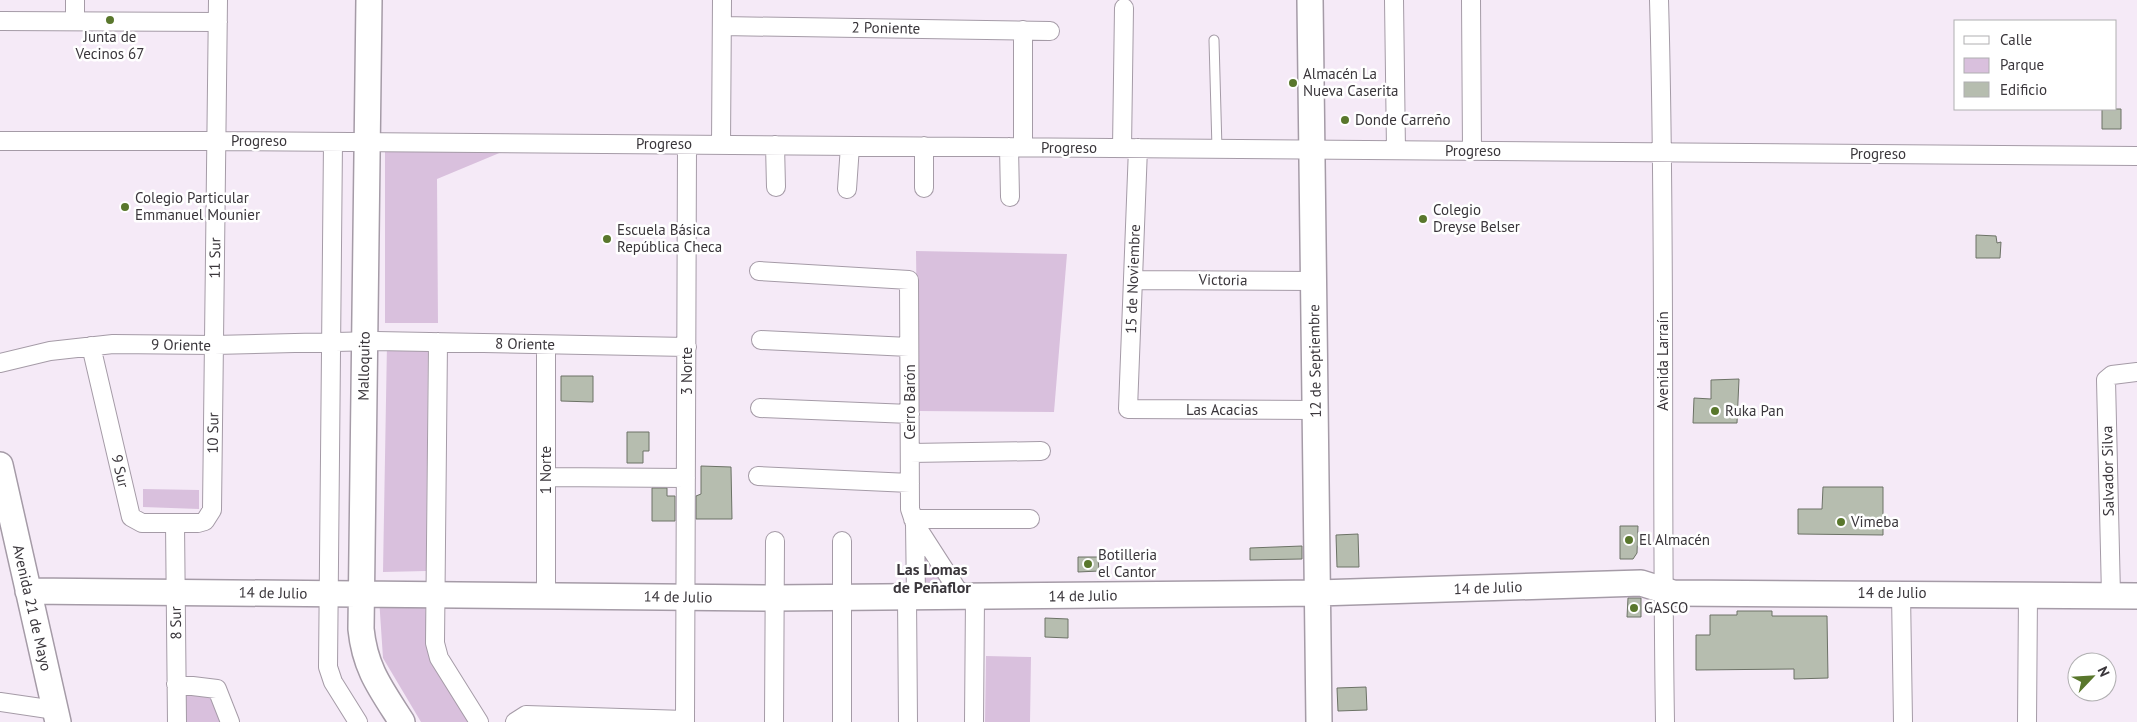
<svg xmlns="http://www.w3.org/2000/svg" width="2137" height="722" viewBox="0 0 2137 722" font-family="'PT Sans',sans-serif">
<rect width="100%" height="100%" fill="#f5eaf7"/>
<!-- green -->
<path fill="#d9c0dd" d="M509 149 437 179 438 323H385V150Z
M916 251 1067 254 1054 412 918 411Z
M387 343 428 345 426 571 383 572Z
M143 489 199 490V509L143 507Z
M924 554 949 589 923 590Z
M379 598H425L427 644 473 722H421L383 658Z
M986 656 1031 657 1030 722H985Z
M178 690 213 693 220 722H178Z"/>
<!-- building -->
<path fill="#b6bdaf" stroke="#6c7266" d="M2102 109H2121V129H2102Z
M1976 235 1996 236 1997 243 2001 242 2000 258H1976Z
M561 376H593V402L561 401Z
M1739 379 1737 423H1693L1694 398 1711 399V380Z
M627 432H649V451H643V463H627Z
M701 466 731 467 732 519H696V496L701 494Z
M1823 487H1883V535L1798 534V509H1822Z
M652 488H667V496H675V521H652Z
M1620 526H1638L1637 553 1633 559H1620Z
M1358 534 1359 567H1337L1336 535Z
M1302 546V559L1250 560V548Z
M1078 557H1098L1099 571 1078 572Z
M1628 598H1641V617H1627Z
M1737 611H1772V616H1827L1828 678 1794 679V669L1696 670V635H1710V615H1737Z
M1045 618 1068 619V638L1045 637Z
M1366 687 1367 710 1338 711 1337 688Z"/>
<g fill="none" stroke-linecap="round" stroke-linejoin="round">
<!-- lane casing -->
<g stroke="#a59ba7" stroke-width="11">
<path id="lane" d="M1214 40 1217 149"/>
</g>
<!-- street casing -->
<g stroke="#a59ba7" stroke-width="20">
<path id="street" d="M1394 0 1396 150
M1471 0 1472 151
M1659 0C1666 241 1661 481 1665 722
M75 20V0
M0 21 218 22
M722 26 1050 31
M0 141H217L2137 156
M333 142 328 667 333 682 358 722
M721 145 722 0
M775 145 776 187
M1009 147 1010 197
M1023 147V30
M1122 148 1124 8
M1138 148 1128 409 1315 410
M924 188V146
M847 189 850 146
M759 271 909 280 910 509 915 524 916 597
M1133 280 1314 281
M761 340 909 347
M438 342 435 643 439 658 479 722
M91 346 131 517 142 523H198L205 521 212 510 218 0
M0 363 50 351 113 344 214 345 376 341 687 347
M760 408 910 414
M910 453 1041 451
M758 476 910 483
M546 477 686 478
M913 519H1030
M175 523 177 722
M915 524 962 597
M1901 593 1903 722
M2111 595 2106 380 2112 375 2137 372
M546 596V345
M907 597 908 722
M176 684 217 689 230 722
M0 702 55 710
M515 722 526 715 685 720
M685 722 687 145
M774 722 775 541
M842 722V541
M974 722 975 597
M2027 722 2028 594"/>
</g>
<!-- secondary casing -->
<g stroke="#a59ba7" stroke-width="28">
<path id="secondary" d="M369 0 361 629C365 669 381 689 402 722
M1310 0 1319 722
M0 465 58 722
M28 591 773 598 1318 593 1641 583 1673 593 2137 596"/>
</g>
<!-- lane -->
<use href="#lane" stroke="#fff" stroke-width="9"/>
<!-- street -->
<use href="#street" stroke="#fff" stroke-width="18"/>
<!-- secondary -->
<use href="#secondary" stroke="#fff" stroke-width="25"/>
</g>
<!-- markers -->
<g fill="#59772c" stroke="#fff" stroke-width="2">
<circle cx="110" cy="20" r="5"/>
<circle cx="1293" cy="83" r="5"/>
<circle cx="1345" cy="120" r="5"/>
<circle cx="125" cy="207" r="5"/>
<circle cx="1423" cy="219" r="5"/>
<circle cx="607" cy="239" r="5"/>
<circle cx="1715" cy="411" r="5"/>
<circle cx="1841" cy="522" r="5"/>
<circle cx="1629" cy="540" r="5"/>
<circle cx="1088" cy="564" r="5"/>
<circle cx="1634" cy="608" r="5"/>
</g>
<g text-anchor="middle" stroke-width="5" stroke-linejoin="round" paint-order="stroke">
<!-- street labels -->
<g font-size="15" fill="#3a363b" stroke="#fff">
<text transform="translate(886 28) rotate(1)" y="5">2 Poniente</text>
<text x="259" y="146">Progreso</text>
<text x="664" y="149">Progreso</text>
<text x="1069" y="153">Progreso</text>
<text x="1473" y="156">Progreso</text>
<text x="1878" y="159">Progreso</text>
<text transform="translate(215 258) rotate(-89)" y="5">11 Sur</text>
<text transform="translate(1133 279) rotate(-88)" y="5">15 de Noviembre</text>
<text transform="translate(1223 280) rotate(1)" y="5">Victoria</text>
<text transform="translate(525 344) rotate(1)" y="5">8 Oriente</text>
<text transform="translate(181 345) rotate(1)" y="5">9 Oriente</text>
<text transform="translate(1315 361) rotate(-91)" y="5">12 de Septiembre</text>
<text transform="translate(1663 361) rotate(-90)" y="5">Avenida Larraín</text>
<text transform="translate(364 366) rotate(-89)" y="5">Malloquito</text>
<text transform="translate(687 371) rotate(-90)" y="5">3 Norte</text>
<text transform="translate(910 402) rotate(-90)" y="5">Cerro Barón</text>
<text x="1222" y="415">Las Acacias</text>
<text transform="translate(213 433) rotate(-89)" y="5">10 Sur</text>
<text transform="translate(546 470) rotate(-90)" y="5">1 Norte</text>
<text transform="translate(120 471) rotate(77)" y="5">9 Sur</text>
<text transform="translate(2108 471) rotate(-91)" y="5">Salvador Silva</text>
<text transform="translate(1488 588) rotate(-2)" y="5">14 de Julio</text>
<text transform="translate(273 593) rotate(1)" y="5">14 de Julio</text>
<text x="1892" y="598">14 de Julio</text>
<text transform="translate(1083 596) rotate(-1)" y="5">14 de Julio</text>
<text transform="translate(678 597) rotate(1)" y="5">14 de Julio</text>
<text transform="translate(32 608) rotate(77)" y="5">Avenida 21 de Mayo</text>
<text transform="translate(176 623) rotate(-91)" y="5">8 Sur</text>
</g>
<!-- poi labels -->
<g font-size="15" fill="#3a363b" stroke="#fff" text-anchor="start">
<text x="110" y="42" text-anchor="middle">Junta de<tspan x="110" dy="17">Vecinos 67</tspan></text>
<text x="1303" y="79">Almacén La<tspan x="1303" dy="17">Nueva Caserita</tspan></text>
<text x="1355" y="125">Donde Carreño</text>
<text x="135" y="203">Colegio Particular<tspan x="135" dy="17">Emmanuel Mounier</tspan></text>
<text x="1433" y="215">Colegio<tspan x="1433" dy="17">Dreyse Belser</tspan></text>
<text x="617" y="235">Escuela Básica<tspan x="617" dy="17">República Checa</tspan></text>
<text x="1725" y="416">Ruka Pan</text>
<text x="1851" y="527">Vimeba</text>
<text x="1639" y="545">El Almacén</text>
<text x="1098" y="560">Botilleria<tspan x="1098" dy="17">el Cantor</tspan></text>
<text x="1644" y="613">GASCO</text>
</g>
<!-- neighbourhood labels -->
<g font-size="16" font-weight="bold" fill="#3a363b" stroke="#fff">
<text x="932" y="575">Las Lomas<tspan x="932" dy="18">de Peñaflor</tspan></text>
</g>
</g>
<!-- legend -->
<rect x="1954" y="20" width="162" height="90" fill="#ffffff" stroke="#b0afb1"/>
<rect x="1964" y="36" width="25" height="8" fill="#ffffff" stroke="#b0afb1"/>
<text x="2000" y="45" font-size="15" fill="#3a363b">Calle</text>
<rect x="1964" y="58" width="25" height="15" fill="#d9c0dd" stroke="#b0afb1"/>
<text x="2000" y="70" font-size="15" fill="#3a363b">Parque</text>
<rect x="1964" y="82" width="25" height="15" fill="#b6bdaf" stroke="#b0afb1"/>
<text x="2000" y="95" font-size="15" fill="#3a363b">Edificio</text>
<!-- north arrow -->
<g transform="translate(2092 677) rotate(65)"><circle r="24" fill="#ffffff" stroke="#b0afb1"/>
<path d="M0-4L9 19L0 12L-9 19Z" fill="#59772c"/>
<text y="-8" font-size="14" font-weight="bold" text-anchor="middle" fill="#3a363b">N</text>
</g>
</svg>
